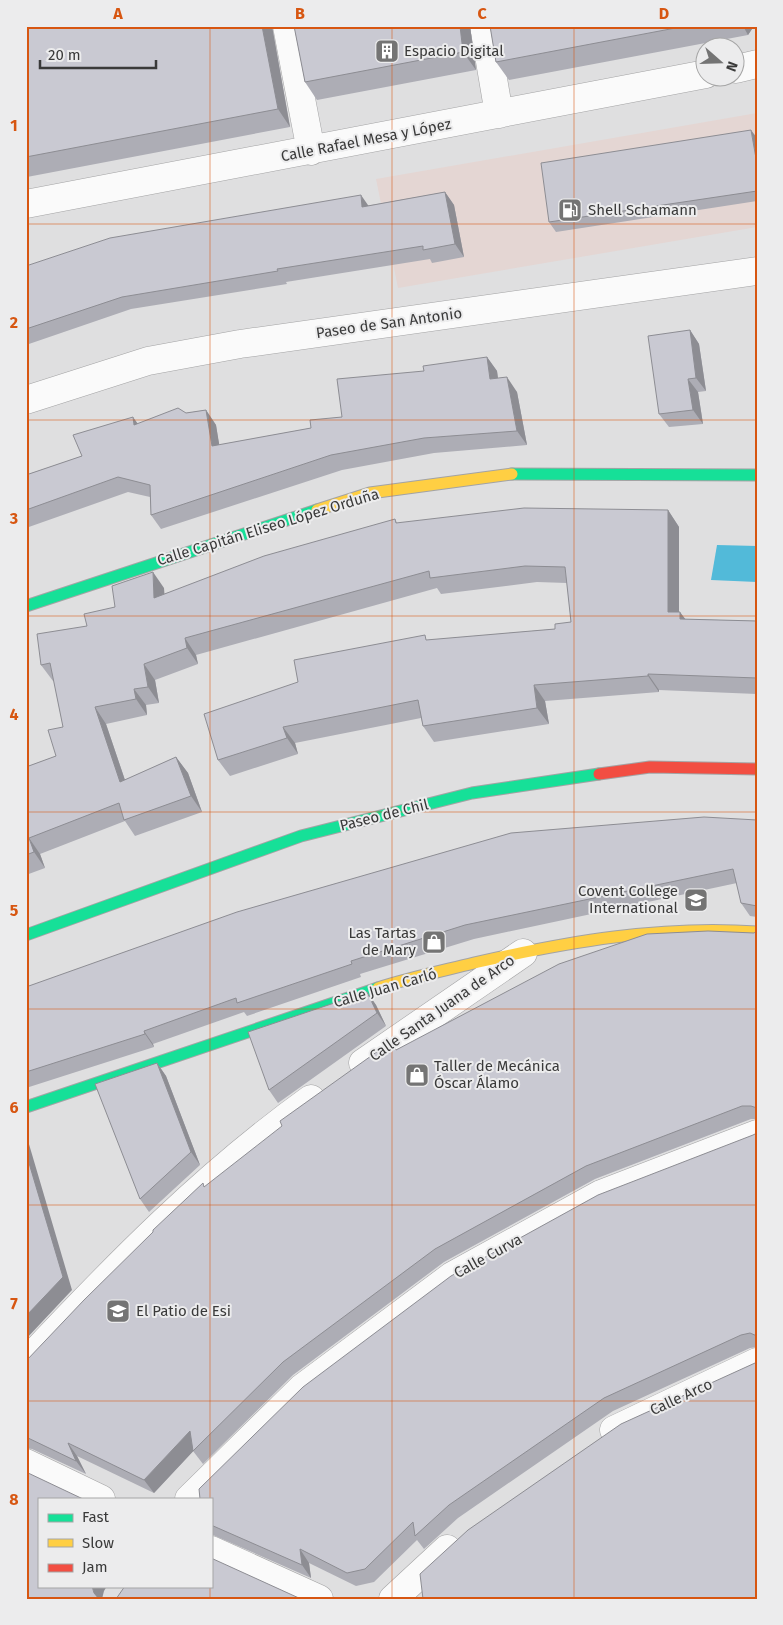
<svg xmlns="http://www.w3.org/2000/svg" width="783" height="1625" viewBox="0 0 783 1625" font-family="'Fira Sans',sans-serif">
<rect width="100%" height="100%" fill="#dfdfe0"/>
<!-- commercial -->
<path fill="#e4d6d3" d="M757 113V227L398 288 376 179Z"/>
<!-- water -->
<path fill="#52bad9" d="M717 545 757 546V582L711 580Z"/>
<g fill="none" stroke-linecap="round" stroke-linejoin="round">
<!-- street casing -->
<g stroke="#a3a3a4" stroke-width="29">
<path id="street" d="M287 26 311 151
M484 26 499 114
M736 69 757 64
M26 204 706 74
M26 400 148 361 240 344 757 271
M363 1063 523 953
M26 1362C115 1267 205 1175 311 1099
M614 1430 757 1362
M26 1463 101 1499
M189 1499 302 1388 452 1276 601 1194 757 1134
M211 1550 319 1599
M393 1599 447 1549"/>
</g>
<!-- fast casing -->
<g stroke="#a3a3a4" stroke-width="13">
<path id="fast" d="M512 474 757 475
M26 606 317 510
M26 935 301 836 472 793 599 774
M26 1107 378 988"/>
</g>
<!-- slow casing -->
<g stroke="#a3a3a4" stroke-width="13">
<path id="slow" d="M317 510 370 493 512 474
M378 988C409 978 442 971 474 963 566 942 662 925 757 932"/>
</g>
<!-- jam casing -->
<g stroke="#a3a3a4" stroke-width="13">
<path id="jam" d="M599 774 650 767 757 769"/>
</g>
<!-- street -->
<use href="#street" stroke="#fafafa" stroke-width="28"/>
<!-- fast -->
<use href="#fast" stroke="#16e098" stroke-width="11"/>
<!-- slow -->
<use href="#slow" stroke="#ffcf43" stroke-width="11"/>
<!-- jam -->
<use href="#jam" stroke="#f24e42" stroke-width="11"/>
</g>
<!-- wall -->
<path fill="#adadb5" d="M26 26H272L290 127 27 177Z
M294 26H470L476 70 317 100 305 82Z
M490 26H754L748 35 509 80 496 62Z
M757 138V201L556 232 549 222Z
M445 192 454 205 464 257 432 263 430 259 286 282 287 284 131 309 26 345V266Z
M690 330 699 344 706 391 698 392 703 424 669 427 659 414Z
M487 357 497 371 498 378 517 392 527 445 434 453 342 470 161 529 151 515 150 497 128 492 26 528V475L82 456 138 424 186 413 206 410 216 425 219 445 311 428 342 417 424 371Z
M668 510 679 527V612L685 619 757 621V694L659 690V692L545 701 549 724 434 742 423 726 421 718 295 743 298 754 230 776 218 760 429 640 555 629 571 622 567 583 537 582 441 594 437 588 196 655 198 664 155 680 159 703 146 705 147 715 106 724 125 780 176 757 188 773 202 812 135 836 125 821 40 854 45 868 26 875V767L56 756 63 727 54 681H53L41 665 87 626 115 607 164 588V594L395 519 397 523Z
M757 820V917L750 916 741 903 737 883 474 939 360 974 361 977 247 1016 244 1012 153 1044 154 1047 26 1088V987Z
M757 931V1119H751L595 1179 444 1262 293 1375 203 1464 193 1451 154 1493 77 1456 86 1474 32 1449 26 1448V1361L205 1187 397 1049 754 933Z
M367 992 376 1005 386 1026 278 1103 269 1090Z
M157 1063 166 1076 200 1165 149 1212 140 1199Z
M757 1133V1347L750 1348 613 1411 458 1518 424 1549 417 1540 374 1582 356 1586 309 1563 311 1578 213 1535 211 1532V1499Z"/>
<!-- shaded-wall -->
<path fill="#8d8d93" d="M262 26H272L290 127 278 109Z
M460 26H470L476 70 463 52Z
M743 26H754L748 35Z
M751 130 757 138V164Z
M445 192 454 205 464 257 455 244Z
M361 195 370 208 362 207Z
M690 330 699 344 706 391 696 378Z
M487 357 497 371 500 394 490 379Z
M507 377 517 392 527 445 517 431Z
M688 379 698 392 703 424 693 410Z
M206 410 216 425 222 461 212 446Z
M133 417 143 431 134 425Z
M668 510 679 527V628L668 612Z
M153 572 164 588 166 614 154 598Z
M680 612 692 628 680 619Z
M185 638 196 655 198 664 187 648Z
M144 664 155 680 159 703 148 687Z
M648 674 659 690V692L648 676Z
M534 685 545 701 549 724 537 708Z
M134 689 146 705 147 715 136 699Z
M95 707 106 724 131 798 120 782Z
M283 727 295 743 298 754 287 738Z
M176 757 188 773 202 812 191 796Z
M29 838 40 854 45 868 34 852Z
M367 992 376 1005 386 1026 377 1013Z
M144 1031 153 1044 154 1047 145 1034Z
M157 1063 166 1076 200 1165 191 1152Z
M26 1134 72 1290 26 1339Z
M190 1431 200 1444 154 1493 144 1480Z
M68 1443 77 1456 86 1474 76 1461Z
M300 1549 309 1563 311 1578 302 1565Z
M92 1586H107L104 1591 102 1599H98L94 1593Z"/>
<!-- building -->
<path fill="#c9c9d2" stroke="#8d8d93" d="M26 26H262L278 109 26 157Z
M294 26H460L463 52 305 82Z
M490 26H686L496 62Z
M751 130 757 164V191L549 222 541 163Z
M445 192 455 244 423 250V246L277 269 278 271 122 297 26 329V266L110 238 361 195 362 207Z
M690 330 696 378 688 379 693 410 659 414 648 336Z
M487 357 490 379 507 377 517 431 424 438 331 455 151 515 150 485 118 477 26 510V475L82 456 73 435 133 417 134 425 178 408 186 413 206 410 212 446 311 428 310 420 342 417 337 379 424 371 423 366Z
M524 508 668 510V612H680V619L757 621V678L648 674V676L534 685 537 708 423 726 418 700 283 727 287 738 218 760 204 714 298 682 294 660 425 635 426 640 555 629V624L571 622 565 567 525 566 430 578 429 571 185 638 187 648 144 664 148 687 134 689 136 699 95 707 120 782 176 757 191 796 124 820 119 803 29 838 34 852 26 855V767L56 756 48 730 63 727 50 663 41 665 37 634 87 626 84 614 115 607 112 586 153 572 154 598 264 556 395 519 396 523Z
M704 817 757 820V906L741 903 733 869 465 925 351 961 352 964 237 1003 236 998 144 1031 145 1034 26 1072V987L237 912 511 833Z
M708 931 754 933 757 931V1108L751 1106H742L586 1166 435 1249 283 1362 193 1451 190 1431 144 1480 68 1443 76 1461 26 1437V1361L84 1300 153 1232V1230L203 1183 204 1187 282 1126 280 1121 392 1041 396 1050 559 964 647 934Z
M367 992 377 1013 269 1090 248 1032Z
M157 1063 191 1152 140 1199 95 1084Z
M757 1133V1336L750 1333 741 1335 604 1398 449 1505 415 1536 413 1522 365 1569 347 1573 300 1549 302 1565 211 1525V1499H200L199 1489 303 1387 451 1276 598 1195 753 1135Z
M26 1153 63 1277 26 1316Z
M757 1361V1599H423L420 1574 468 1530 621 1424 755 1363Z
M26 1472 83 1499H39V1586H92L94 1593 99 1599H26Z
M211 1558 301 1599H116L125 1586H211Z"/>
<!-- grid -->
<path fill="none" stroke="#d75611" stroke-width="1" stroke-opacity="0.55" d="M210 26V1499M392 26V1599M574 26V1599M26 224H757M26 420H757M26 616H757M26 812H757M26 1009H757M26 1205H757M26 1401H757M210 1586V1599"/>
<!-- icons -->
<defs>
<g id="building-square" transform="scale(1.25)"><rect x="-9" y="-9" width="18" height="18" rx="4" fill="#747474" stroke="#ececed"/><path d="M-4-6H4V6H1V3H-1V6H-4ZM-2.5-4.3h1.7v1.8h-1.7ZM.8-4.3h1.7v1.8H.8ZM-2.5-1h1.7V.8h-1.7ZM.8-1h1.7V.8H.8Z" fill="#fff"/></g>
<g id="fuel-square" transform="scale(1.25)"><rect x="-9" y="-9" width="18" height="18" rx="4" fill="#747474" stroke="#ececed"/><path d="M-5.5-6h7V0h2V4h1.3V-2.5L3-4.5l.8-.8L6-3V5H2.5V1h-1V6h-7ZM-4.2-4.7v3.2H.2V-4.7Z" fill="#fff"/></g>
<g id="school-square" transform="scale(1.25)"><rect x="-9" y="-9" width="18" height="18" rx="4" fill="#747474" stroke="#ececed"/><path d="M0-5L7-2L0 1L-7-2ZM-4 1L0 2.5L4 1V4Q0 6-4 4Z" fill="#fff"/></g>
<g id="shop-square" transform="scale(1.25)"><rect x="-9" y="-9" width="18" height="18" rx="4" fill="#747474" stroke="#ececed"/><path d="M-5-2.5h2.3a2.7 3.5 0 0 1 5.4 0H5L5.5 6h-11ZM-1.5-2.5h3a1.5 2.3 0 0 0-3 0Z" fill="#fff"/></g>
</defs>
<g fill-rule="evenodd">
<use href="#building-square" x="387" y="51"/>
<use href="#fuel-square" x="570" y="210"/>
<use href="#school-square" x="696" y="900"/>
<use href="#shop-square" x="434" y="942"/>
<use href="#shop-square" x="417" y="1075"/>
<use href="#school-square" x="118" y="1311"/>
</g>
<g text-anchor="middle" stroke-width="4" stroke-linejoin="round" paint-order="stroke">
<!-- poi labels -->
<g font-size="15" fill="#3a3a3a" stroke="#ececed" text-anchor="start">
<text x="404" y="56">Espacio Digital</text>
<text x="588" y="215">Shell Schamann</text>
<text x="678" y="896" text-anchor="end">Covent College<tspan x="678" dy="17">International</tspan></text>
<text x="416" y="938" text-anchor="end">Las Tartas<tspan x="416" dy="17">de Mary</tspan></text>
<text x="434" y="1071">Taller de Mecánica<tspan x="434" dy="17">Óscar Álamo</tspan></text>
<text x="136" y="1316">El Patio de Esi</text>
</g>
<!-- street labels -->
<g font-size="15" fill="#3a3a3a" stroke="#ececed">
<text transform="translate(366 140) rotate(-11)" y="5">Calle Rafael Mesa y López</text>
<text transform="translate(389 323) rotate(-8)" y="5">Paseo de San Antonio</text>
<text transform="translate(268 527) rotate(-17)" y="5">Calle Capitán Eliseo López Orduña</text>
<text transform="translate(384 815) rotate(-14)" y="5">Paseo de Chil</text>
<text transform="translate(385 988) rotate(-16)" y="5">Calle Juan Carló</text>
<text transform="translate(442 1008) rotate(-35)" y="5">Calle Santa Juana de Arco</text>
<text transform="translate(488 1256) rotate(-29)" y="5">Calle Curva</text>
<text transform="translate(681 1397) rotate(-25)" y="5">Calle Arco</text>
</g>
</g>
<!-- border -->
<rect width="783" height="1625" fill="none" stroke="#ececed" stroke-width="55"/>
<!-- legend -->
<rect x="38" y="1498" width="175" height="90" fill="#ececed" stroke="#a5a5a5"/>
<rect x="48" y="1514" width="25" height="8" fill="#16e098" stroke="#a5a5a5"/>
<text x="82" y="1522" font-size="15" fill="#3a3a3a">Fast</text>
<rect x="48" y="1539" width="25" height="8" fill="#ffcf43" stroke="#a5a5a5"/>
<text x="82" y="1548" font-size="15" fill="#3a3a3a">Slow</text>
<rect x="48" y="1564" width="25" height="8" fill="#f24e42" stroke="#a5a5a5"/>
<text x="82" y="1572" font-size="15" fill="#3a3a3a">Jam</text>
<!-- north arrow -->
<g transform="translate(720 62) rotate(110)"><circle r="24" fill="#ececed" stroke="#a5a5a5"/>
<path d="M0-4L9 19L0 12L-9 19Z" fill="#747474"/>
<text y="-8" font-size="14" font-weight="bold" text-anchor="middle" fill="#3a3a3a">N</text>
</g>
<!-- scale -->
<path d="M40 60v8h116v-8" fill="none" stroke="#3a3a3a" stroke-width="2.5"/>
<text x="48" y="60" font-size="15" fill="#3a3a3a" stroke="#ececed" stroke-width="4" paint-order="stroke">20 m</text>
<rect x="28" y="28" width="728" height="1570" fill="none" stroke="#d75611" stroke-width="2"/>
<g font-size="16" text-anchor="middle" font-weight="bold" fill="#d75611">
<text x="118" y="19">A</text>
<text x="300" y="19">B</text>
<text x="482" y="19">C</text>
<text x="664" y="19">D</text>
<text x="14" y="131">1</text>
<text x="14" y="328">2</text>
<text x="14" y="524">3</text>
<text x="14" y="720">4</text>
<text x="14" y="916">5</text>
<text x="14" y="1113">6</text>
<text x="14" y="1309">7</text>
<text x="14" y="1505">8</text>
</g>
</svg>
